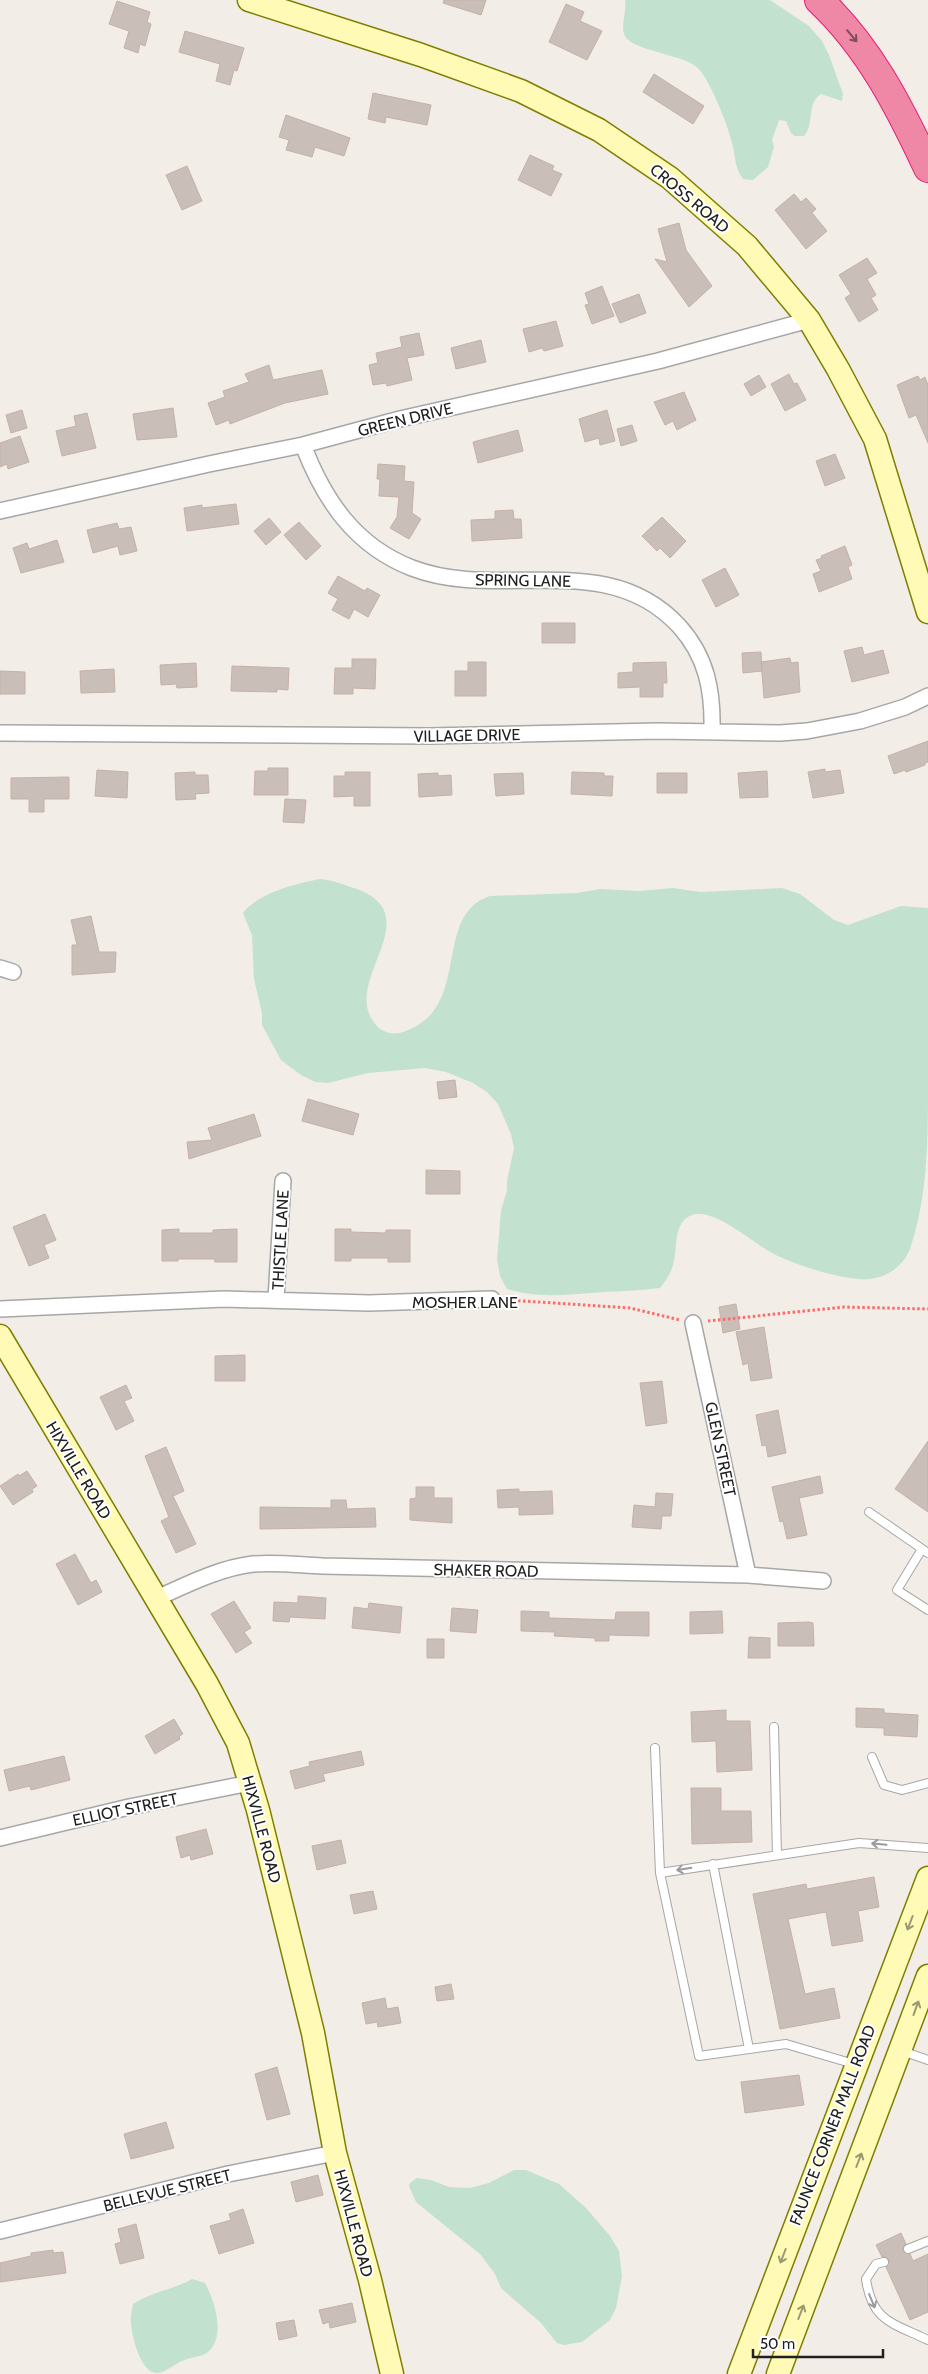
<svg xmlns="http://www.w3.org/2000/svg" width="928" height="2374" viewBox="0 0 928 2374" font-family="Cabin,sans-serif">
<rect width="100%" height="100%" fill="#f2ede6"/>
<!-- wetland -->
<path fill="#c2e1cf" d="M625 0H770L809 26 822 41 829 55 843 94 842 101 821 94C806 103 815 124 804 136H795L791 133 786 121 779 120 772 140 774 147 768 167 753 180 743 179C734 167 736 156 732 143 728 125 711 83 699 69 684 53 630 52 624 34 621 23 627 11 625 0Z
M320 879C333 880 344 885 357 889 426 915 350 974 370 1016 373 1021 376 1027 382 1030 390 1035 400 1034 408 1030 472 1005 432 915 490 896L577 893 600 889 639 891 673 888 700 892 782 888 800 894 834 920 848 925 901 906 928 908C928 966 928 1024 928 1082 928 1139 928 1196 910 1249 903 1266 888 1277 870 1279 848 1282 791 1264 772 1253 753 1243 713 1207 692 1215 672 1222 678 1250 673 1265 671 1274 665 1281 660 1288 637 1291 614 1291 591 1293 562 1295 535 1298 507 1289L500 1276 497 1259 501 1211 507 1190V1181L514 1148 511 1134 498 1104 487 1092 473 1083 446 1072 425 1068 368 1073 328 1083 315 1082 301 1075 281 1060 262 1025V1013L254 979 252 935 243 913C258 893 297 883 320 879Z
M514 2170H526L559 2184 586 2208 610 2236 619 2251 622 2276 616 2308 610 2320 582 2342 564 2345 557 2343 541 2323 501 2288 495 2274 480 2254 416 2202 409 2186 410 2183 417 2178 431 2180 449 2187 470 2188 489 2183Z
M192 2279 205 2283C215 2302 226 2336 208 2352 202 2357 190 2357 182 2361 175 2364 166 2372 158 2373 140 2374 132 2336 131 2323 130 2318 132 2310 133 2304 151 2292 173 2290 192 2279Z"/>
<!-- building -->
<path fill="#cabeb9" stroke="#c5b1a7" d="M444 0H486L481 15 443 3Z
M117 1 150 12 147 22 151 24 145 46 140 44 138 53 124 48 129 31 109 24Z
M566 4 584 12 580 21 602 31 587 60 549 42Z
M185 31 244 48 237 71 234 70 230 85 216 81 220 64 179 52Z
M654 74 704 106 693 124 643 92Z
M373 93 431 105 427 125 386 117 385 123 368 119Z
M286 115 350 138 344 156 315 147 312 157 286 150 289 140 279 137Z
M530 155 554 166 552 170 562 174 551 196 518 180Z
M187 166 202 201 182 210 166 175Z
M794 194 801 202 806 198 816 209 812 213 827 231 806 249 775 210Z
M679 223 686 250 712 286 689 307 655 259 667 262 658 229Z
M867 258 877 273 867 279 876 295 871 298 878 310 859 322 845 298 851 294 839 275Z
M602 286 614 316 592 324 585 305 589 304 585 293Z
M639 294 646 313 620 323 612 304Z
M556 321 563 346 544 351 542 348 529 352 523 329Z
M419 333 424 355 407 358 412 380 387 386 386 383 373 385 369 365 378 363 376 353 402 347 400 337Z
M481 340 486 362 456 369 451 348Z
M269 365 273 380 322 370 328 394 285 403 230 424 229 420 216 425 208 403 225 397 223 391 249 382 245 374Z
M789 374 794 384 797 383 806 400 785 411 771 384Z
M759 375 766 387 751 396 744 384Z
M918 376 920 380 925 377 928 385V443L916 415 909 418 897 385Z
M684 392 696 420 677 430 673 421 665 425 654 402Z
M173 408 177 437 137 440 133 414Z
M22 410 27 428 11 433 6 415Z
M607 410 615 441 600 445 599 438 585 442 579 419Z
M87 413 96 448 62 456 56 431 76 426 74 416Z
M632 425 637 441 621 446 617 429Z
M518 430 523 451 478 463 473 442Z
M20 436 29 462 8 469 7 464 0 467V443Z
M835 454 845 478 825 486 816 461Z
M378 464 405 466 404 481 414 482 412 513 421 519 409 539 390 528 397 517 399 497 379 496 380 479H377Z
M236 504 239 524 187 531 184 508 202 505V508Z
M513 510 514 519H521L522 538 472 541 471 520 495 519V511Z
M662 517 686 541 670 558 660 548 657 551 642 536Z
M269 518 281 532 266 545 254 531Z
M299 522 321 546 306 560 284 535Z
M117 523 119 529 131 527 137 551 120 555 118 546 93 553 87 530Z
M57 540 64 562 21 573 13 548 27 543 29 549Z
M845 546 852 565 848 567 852 579 819 592 813 574 821 571 816 560 822 558 821 556Z
M725 568 739 595 716 607 702 580Z
M338 576 365 591 367 588 380 595 368 617 354 609 349 619 332 610 338 599 328 593Z
M542 623H575V643H542Z
M862 647 864 655 883 650 889 673 852 682 844 651Z
M761 652 762 671 743 673 742 653Z
M790 658 791 663 798 662 800 692 764 698 761 662Z
M352 659H376L375 689 353 688V694H334L335 668H352Z
M468 662H486V696H455V671H468Z
M666 662 667 683H663V697H640V687L618 688V673L633 672V663Z
M196 663 197 687 177 688 176 684 161 685 160 665Z
M232 666 289 668 288 690 277 689V692L231 691Z
M114 669 115 692 81 693 80 671Z
M0 671 25 672V694H0Z
M928 741V762L925 763V765L906 772 905 770 894 774 888 756Z
M268 768H288V795H254L255 771H268Z
M825 769V772L840 770 844 793 813 798 808 772Z
M97 770 128 772 127 798 95 796Z
M767 771 768 797 740 798 738 773Z
M195 772V775H208L209 793 195 794 196 799 176 800 175 773Z
M345 772H370V806H354V796L334 797V776H345Z
M572 772 604 773V776H613L612 796 571 794Z
M438 773V776L451 775 452 795 419 797 418 774Z
M523 773 524 794 496 796 494 774Z
M657 773H687V793H657Z
M69 777V799H44V812H29V799H11V778Z
M285 799 306 800 304 823 283 822Z
M91 916 99 952H116L115 972 72 975V945H77L71 920Z
M455 1080 457 1097 439 1099 437 1082Z
M308 1099 359 1114 353 1135 302 1121Z
M254 1114 261 1136 189 1159 187 1142 212 1140 208 1128Z
M426 1170 460 1171V1194H426Z
M45 1214 56 1240 44 1245 49 1258 29 1266 13 1227Z
M179 1229V1233H213V1230L237 1229V1262H215L214 1259H178V1261H162V1230Z
M335 1229H351V1232L386 1233V1230H410V1262H388V1258H351V1261H335Z
M736 1304 740 1329 723 1333 719 1307Z
M764 1327 772 1378 751 1381 748 1363 743 1365 736 1332Z
M245 1355V1381H215V1356Z
M662 1381 667 1423 646 1426 640 1383Z
M126 1385 132 1398 124 1401 134 1421 116 1430 100 1397Z
M778 1410 786 1453 768 1457 766 1445 762 1446 756 1415Z
M928 1441V1512L895 1489Z
M166 1447 184 1491 173 1496 196 1544 176 1553 161 1521 169 1517 145 1456Z
M27 1471 37 1486 32 1489 33 1492 13 1505 0 1486 18 1474 19 1476Z
M820 1476 823 1493 799 1498 807 1535 787 1539 783 1521 780 1522 772 1487Z
M416 1487H434V1498H452V1523L410 1520V1499L416 1498Z
M519 1489V1492L552 1491 553 1514 519 1515V1507L498 1508 497 1490Z
M656 1493 673 1494 671 1516H662L661 1529 632 1527 634 1505 655 1507Z
M331 1500H346L347 1509 375 1508 376 1527 260 1529V1507L331 1508Z
M75 1554 91 1583 96 1580 102 1592 78 1605 56 1564Z
M298 1596 326 1598 325 1619 290 1617 289 1622 273 1621 274 1602 298 1603Z
M234 1601 251 1628 244 1632 252 1643 236 1653 211 1614Z
M369 1603 402 1607 400 1633 352 1628 354 1607 368 1609Z
M452 1608 478 1610 476 1633 450 1631Z
M521 1611 549 1612V1618L615 1620 616 1612H649V1636L609 1635V1641H595V1638L554 1636 555 1632 521 1631Z
M722 1611 723 1633 690 1634V1612Z
M809 1622 813 1623 814 1646H778V1623Z
M749 1637 770 1638V1658H748Z
M427 1639H444V1658H427Z
M856 1708 884 1709V1713L918 1715 917 1737 884 1735V1728L856 1727Z
M726 1710V1721H750L752 1770 717 1772 716 1741 692 1742 691 1712Z
M174 1719 183 1734 179 1736 180 1739 155 1754 145 1736Z
M361 1751 364 1765 323 1774 325 1781 295 1789 290 1771 310 1766 309 1762Z
M64 1756 70 1780 31 1790 30 1786 9 1791 4 1770Z
M691 1788H721V1811H751L752 1842 692 1844Z
M206 1829 213 1854 191 1860 190 1855 181 1858 176 1837Z
M341 1840 346 1863 317 1870 312 1846Z
M874 1877 879 1907 858 1911 863 1941 832 1946 826 1912 788 1919 805 1994 834 1988 840 2018 780 2029 753 1894 806 1884 807 1889Z
M373 1891 377 1909 354 1914 350 1895Z
M451 1984 454 1999 437 2001 435 1987Z
M385 1998 387 2009 398 2007 401 2023 378 2027 377 2022 366 2024 362 2003Z
M277 2067 290 2114 267 2120 255 2074Z
M799 2075 804 2105 745 2113 741 2082Z
M166 2122 174 2148 131 2159 124 2134Z
M318 2175 323 2195 296 2202 291 2182Z
M243 2209 254 2243 219 2254 210 2226 231 2220 229 2214Z
M136 2224 144 2258 120 2264 115 2244 121 2242 118 2229Z
M901 2233 906 2244 903 2248V2252L910 2254 913 2261 928 2254V2312L910 2320 886 2267 889 2260 886 2257H882L876 2245Z
M53 2250V2253L63 2252 66 2273 0 2282V2263L31 2256V2253Z
M352 2303 356 2322 330 2328 329 2322 323 2324 319 2310Z
M294 2320 297 2336 279 2340 276 2323Z"/>
<g fill="none" stroke-linecap="round" stroke-linejoin="round">
<!-- lane casing -->
<g stroke="#a7a7a7" stroke-width="10">
<path id="lane" d="M869 1512 928 1553
M922 1549 897 1590 928 1610
M774 1727 777 1855
M655 1748 660 1873 699 2056 786 2044 854 2064
M872 1757 884 1785 902 1790 928 1783
M713 1864 749 2049
M660 1873 859 1843 928 1848
M902 2051 928 2060
M908 2249 928 2241
M884 2262 876 2264 866 2279C872 2322 893 2323 928 2340"/>
</g>
<!-- street casing -->
<g stroke="#a7a7a7" stroke-width="18">
<path id="street" d="M303 445C324 500 355 546 412 568 500 602 606 547 679 626 707 657 713 691 712 731
M0 511 209 464 303 445 400 419 658 361 809 320
M0 733 430 736 658 731 780 733 807 731 860 721 905 707 928 696
M0 968 13 972
M276 1299 283 1181
M0 1309 224 1299 369 1303 492 1299
M693 1323 748 1575
M155 1599C186 1585 219 1568 253 1564 276 1562 299 1565 322 1566L748 1575 823 1581
M0 1838 129 1807 250 1783
M0 2231 228 2174 335 2153"/>
</g>
<!-- secondary casing -->
<g stroke="#7e7f00" stroke-width="25">
<path id="secondary" d="M249 0 421 55 521 91 599 130 670 178 747 246 809 320 838 369 875 439 928 612
M0 1336 207 1684 238 1743 258 1810 313 2033 335 2153 370 2280 392 2374
M739 2374 928 1878
M778 2374 928 1976"/>
</g>
<!-- highway casing -->
<g stroke="#ea1977" stroke-width="30">
<path id="highway" d="M819 0C869 47 899 106 928 168"/>
</g>
<!-- path -->
<path stroke="#ff6a6a" stroke-width="3" stroke-dasharray="2.5 2.5" stroke-linecap="butt" d="M508 1300 630 1308 680 1320
M708 1321 844 1307 928 1309"/>
<!-- lane -->
<use href="#lane" stroke="#fff" stroke-width="8"/>
<!-- street -->
<use href="#street" stroke="#fff" stroke-width="15"/>
<!-- secondary -->
<use href="#secondary" stroke="#fffbb7" stroke-width="22"/>
<!-- highway -->
<use href="#highway" stroke="#ee88a6" stroke-width="28"/>
</g>
<!-- one-way arrows -->
<defs><path id="oneway-shaft" d="M-6 0H5M1.5-3L5.5 0L1.5 3" fill="none" stroke-width="1.6" stroke-linecap="round" stroke-linejoin="round" transform="scale(1.25)"/></defs>
<use stroke="#7d4f5c" href="#oneway-shaft" transform="translate(852 36) rotate(50)"/>
<g stroke="#9b9b9b">
<use href="#oneway-shaft" transform="translate(879 1844) rotate(-175)"/>
<use href="#oneway-shaft" transform="translate(684 1869) rotate(171)"/>
<use href="#oneway-shaft" transform="translate(872 2301) rotate(67)"/>
</g>
<g stroke="#9b9873">
<use href="#oneway-shaft" transform="translate(910 1923) rotate(111)"/>
<use href="#oneway-shaft" transform="translate(916 2008) rotate(-70)"/>
<use href="#oneway-shaft" transform="translate(859 2160) rotate(-69)"/>
<use href="#oneway-shaft" transform="translate(783 2256) rotate(111)"/>
<use href="#oneway-shaft" transform="translate(801 2312) rotate(-69)"/>
</g>
<g text-anchor="middle" stroke-width="4" stroke-linejoin="round" paint-order="stroke">
<!-- street labels -->
<g font-size="16" fill="#202020" stroke="#fff">
<text transform="translate(690 198) rotate(40)" y="6">CROSS ROAD</text>
<text transform="translate(405 419) rotate(-14)" y="6">GREEN DRIVE</text>
<text transform="translate(523 580) rotate(1)" y="6">SPRING LANE</text>
<text transform="translate(467 735) rotate(-1)" y="6">VILLAGE DRIVE</text>
<text transform="translate(280 1240) rotate(-87)" y="6">THISTLE LANE</text>
<text x="465" y="1308">MOSHER LANE</text>
<text transform="translate(721 1449) rotate(78)" y="6">GLEN STREET</text>
<text transform="translate(79 1470) rotate(59)" y="6">HIXVILLE ROAD</text>
<text transform="translate(486 1570) rotate(1)" y="6">SHAKER ROAD</text>
<text transform="translate(125 1809) rotate(-12)" y="6">ELLIOT STREET</text>
<text transform="translate(262 1829) rotate(75)" y="6">HIXVILLE ROAD</text>
<text transform="translate(832 2125) rotate(-69)" y="6">FAUNCE CORNER MALL ROAD</text>
<text transform="translate(167 2190) rotate(-14)" y="6">BELLEVUE STREET</text>
<text transform="translate(354 2223) rotate(75)" y="6">HIXVILLE ROAD</text>
</g>
</g>
<!-- scale -->
<path d="M753 2349v8h130v-8" fill="none" stroke="#202020" stroke-width="2.5"/>
<text x="760" y="2349" font-size="15" fill="#202020" stroke="#ffffff" stroke-width="4" paint-order="stroke">50 m</text>
</svg>
